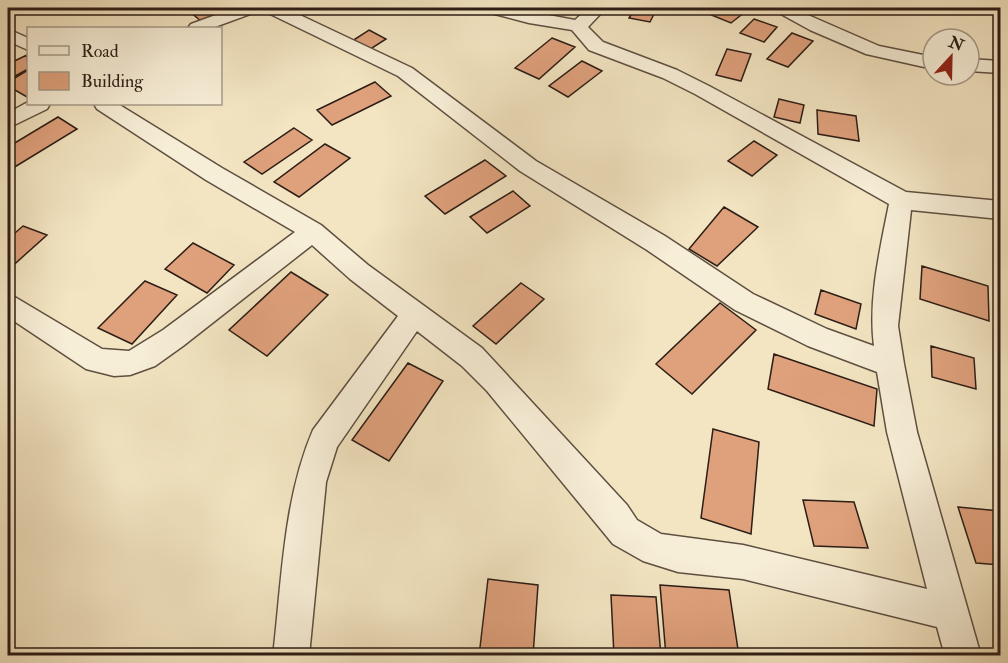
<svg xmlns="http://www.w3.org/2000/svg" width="1008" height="663" viewBox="0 0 1008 663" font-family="'IM FELL Double Pica',serif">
<rect width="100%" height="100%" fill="#f3e5c2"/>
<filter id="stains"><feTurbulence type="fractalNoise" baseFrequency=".00333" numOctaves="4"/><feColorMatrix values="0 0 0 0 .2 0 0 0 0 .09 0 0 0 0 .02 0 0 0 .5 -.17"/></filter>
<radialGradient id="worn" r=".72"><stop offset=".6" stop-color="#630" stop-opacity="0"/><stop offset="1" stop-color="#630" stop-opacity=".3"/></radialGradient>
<!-- building -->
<path fill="#dfa17c" stroke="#2c1d16" stroke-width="1.5" d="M199 8H237L202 22 189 11Z
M635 8 656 10 650 22 629 18Z
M717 8H736L745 12 731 23 709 14Z
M754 19 777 27 764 42 740 33Z
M369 30 386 39 366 52 349 43Z
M792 33 813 41 788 67 767 59Z
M552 38 575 47 539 79 515 68Z
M727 49 751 54 741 81 716 75Z
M27 55 28 69 8 80V64Z
M582 61 602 71 568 97 549 86Z
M28 70V97H27L8 86V82Z
M375 82 391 96 332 125 317 110Z
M779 99 804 105 800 123 774 117Z
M817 110 856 116 859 141 818 134Z
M58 117 77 129 13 168 8 165V147Z
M294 128 312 140 262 174 244 162Z
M754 141 777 155 752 176 728 161Z
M325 144 350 158 299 197 274 182Z
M485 160 506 176 445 214 425 196Z
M513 191 530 206 487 233 470 217Z
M724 207 758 227 717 266 689 249Z
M23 226 47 235 8 270V239Z
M193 243 234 265 207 293 165 269Z
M922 266 988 286 989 321 920 299Z
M291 272 328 295 267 356 229 330Z
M145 281 177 295 132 344 98 328Z
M521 283 544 299 496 344 473 326Z
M821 290 861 304 856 329 815 314Z
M720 303 756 330 692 394 656 364Z
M931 346 974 358 976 389 932 377Z
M774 354 877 389 874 426 768 389Z
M408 363 443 381 389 461 352 440Z
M713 429 759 442 751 534 701 518Z
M803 500 854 502 868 548 814 546Z
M958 507 1000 511V565L976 563Z
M488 579 538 585 533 656H479Z
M660 585 729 590 739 656H666Z
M611 595 656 597 661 656H614Z"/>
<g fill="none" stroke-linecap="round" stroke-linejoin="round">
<!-- street casing -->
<g stroke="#5e4f41" stroke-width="3">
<path id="street" d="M235 8H259L256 12 212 28H188L191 24Z
M263 8H285L412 68 536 161 665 236 753 294 827 329 874 346C868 299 880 250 889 204L695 94 663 78 589 50 572 30 529 23 487 12 485 8H511L575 20 588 8H606L588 27 603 42 677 70 709 86 906 192 1000 201V219L911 210 898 326 904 364 917 432 981 656H945L937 627 743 579 678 572 643 561 613 544 487 391 462 366 417 331 337 447 326 482 309 656H273C282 581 283 500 313 430L398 316 350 279 312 245 183 346 155 366 130 375 114 376 86 369 8 317V293L102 349 129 351 163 330 295 232 206 180 97 109 94 104H118L222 168 321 225 368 265 482 348 627 505 637 520 661 534 743 545 927 589 887 432 877 372 808 346 735 310 647 250 520 171 398 76 266 12Z
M770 8H792L879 46 933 57V69L866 54 810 30Z
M8 29 28 38V50L8 41Z
M969 59 1000 61V73L969 71Z
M28 102 50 104 47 109 8 128V113Z"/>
</g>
<!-- street -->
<use href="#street" fill="#f7eed7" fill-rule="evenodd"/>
</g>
<!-- margin -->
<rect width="1008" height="663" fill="none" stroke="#f3e5c2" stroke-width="30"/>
<rect x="9" y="9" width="990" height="645" fill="none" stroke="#2c1d16" stroke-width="3"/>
<rect x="15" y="15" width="978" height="633" fill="none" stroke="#2c1d16" stroke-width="1.5"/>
<!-- legend -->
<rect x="27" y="27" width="195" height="78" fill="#f7eed7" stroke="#a69a8a" stroke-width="1.5"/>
<rect x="39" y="46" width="30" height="9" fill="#f7eed7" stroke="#a69a8a" stroke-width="1.5"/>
<text x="81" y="57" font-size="18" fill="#2c1d16">Road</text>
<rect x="39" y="72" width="30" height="18" fill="#dfa17c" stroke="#a69a8a" stroke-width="1.5"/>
<text x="81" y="87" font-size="18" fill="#2c1d16">Building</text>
<!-- north arrow -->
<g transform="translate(951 57) rotate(22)"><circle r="28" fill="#f7eed7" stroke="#a69a8a" stroke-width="1.5"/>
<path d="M0-4.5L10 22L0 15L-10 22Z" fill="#8f2418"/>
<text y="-9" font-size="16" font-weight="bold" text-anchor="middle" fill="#2c1d16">N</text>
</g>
<rect width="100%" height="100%" filter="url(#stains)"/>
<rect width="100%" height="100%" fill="url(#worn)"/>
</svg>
